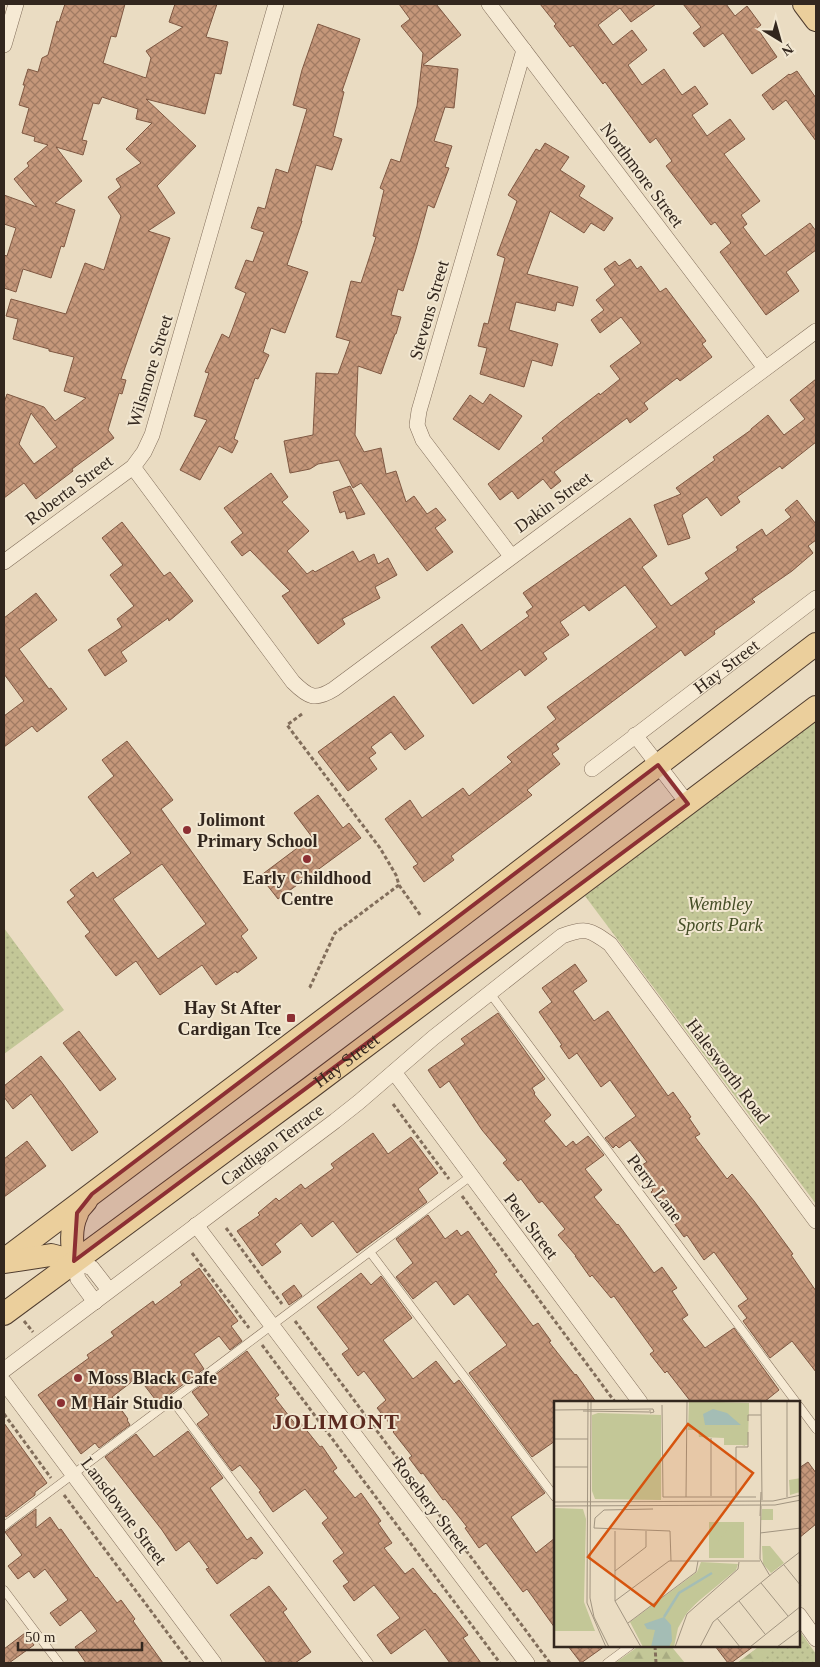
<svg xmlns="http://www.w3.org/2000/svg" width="820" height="1667" viewBox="0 0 820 1667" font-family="Georgia,serif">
<defs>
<pattern id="grass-dots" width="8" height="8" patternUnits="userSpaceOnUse" patternTransform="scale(1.25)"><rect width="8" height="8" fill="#c3c797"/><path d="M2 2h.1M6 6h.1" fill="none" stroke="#a8ab82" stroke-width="1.8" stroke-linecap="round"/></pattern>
<pattern id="forest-firs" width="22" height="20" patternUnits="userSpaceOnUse" patternTransform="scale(1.25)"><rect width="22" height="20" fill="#c3c797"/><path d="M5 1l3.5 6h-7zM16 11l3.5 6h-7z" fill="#a8ab82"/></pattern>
<pattern id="building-cross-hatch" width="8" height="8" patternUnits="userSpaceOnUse" patternTransform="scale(1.25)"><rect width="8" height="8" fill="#c5977a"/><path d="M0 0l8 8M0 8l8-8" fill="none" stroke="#a17b63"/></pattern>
</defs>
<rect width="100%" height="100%" fill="#eadcc2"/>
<!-- grass -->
<path fill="url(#grass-dots)" d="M816 720V1204L585 896Z
M4 928 64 1010 4 1054Z
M799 1630 816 1654V1663H737L760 1646H799Z"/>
<!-- forest -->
<path fill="url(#forest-firs)" d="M639 1646H671L685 1663H615Z
M760 1646H776C766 1662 754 1663 737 1663Z"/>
<!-- building -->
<path fill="url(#building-cross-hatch)" stroke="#7f5842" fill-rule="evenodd" d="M65 4H125L116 37 111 36 103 63 146 78 151 58 146 51 183 27 169 22 175 4H217L206 37 228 42 221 74 215 73 205 114 146 99 196 146 157 186 175 213 148 231 170 238 121 379 126 380 122 394 119 393 108 430 114 438 72 469 73 471 36 499 24 483 4 498V403L7 394 44 407 55 421 86 398 64 391 74 357 49 351V349L13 339 18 319 6 316 11 299 66 314 85 263 104 270 121 216 108 197 121 187 116 179 141 163 126 149 152 123 136 119 138 109 102 97 99 104 93 103 82 140 87 141 83 155 56 147 82 181 55 203 75 210 64 247 61 246 51 278 23 269 16 292 4 288V255L7 256 16 228 4 224V195L37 207 14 179 29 166 27 163 48 145 34 141 35 137 22 133 29 108 19 105 25 85H23L28 69 38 72 42 58 48 55 57 21 59 22ZM31 413 57 447 34 464 19 444Z
M399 4H436L461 35 423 65 458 69 454 108 445 107 434 141 452 146 445 167 449 168 434 208 428 205 416 249 403 291 398 289 391 315 401 317 396 334H395L381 374 358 366 355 435 364 452 381 448 386 474 396 471 406 502 414 496 427 514 436 508 446 520 435 528 453 552 427 571 361 483 353 488 339 460 318 464 310 469 290 473 284 441 313 435 316 373 338 374 350 341 336 337 351 281 361 283 376 237 373 236 384 190 380 188 391 159 400 162 417 106 423 53 401 26 410 19Z
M540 4H656L631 22 620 8 598 25 613 45 632 30 647 50 628 65 642 85 664 69 682 95 695 86 708 104 692 115 707 136 730 119 745 139 724 154 760 201 741 215 747 224 743 227 765 256 810 223 816 231V250L786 272 799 291 766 315 720 252 731 243 715 222 711 225 666 166 672 161 656 138 650 143 605 82 603 84 573 45 570 47 554 26 556 24Z
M683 4H726L735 16 747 6 761 25 757 28 777 57 752 74 723 33 704 47 693 33 701 27Z
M318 24 360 39 342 91 344 92 333 136 342 139 332 170 316 165 301 221H302L287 265 308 272 285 333 271 328 263 352 269 355 258 379 255 378 234 439 238 441 232 453 219 446 200 480 180 470 207 420 194 416 209 373 205 372 222 334 229 338 246 293 235 288 246 260 253 262 264 232 251 228 258 207 265 209 276 169 288 173 307 109 293 105 302 70Z
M797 71 816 98V141L786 100 773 110 762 95 789 74 790 75Z
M545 143 569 157 560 170 585 186 579 196 613 218 604 231 591 223 584 233 550 211 527 274 578 287 573 306 557 302 555 311 516 302 509 330 558 344 552 366 532 360 524 387 480 374 487 348 478 346 484 323 488 324 505 258 497 255 517 201 508 195 536 149 540 151Z
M630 259 637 269 641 266 660 292 666 288 706 341 702 344 712 357 680 381 677 378 644 403 648 409 630 423 627 418 554 472 561 481 551 489 543 479 518 499 512 491 500 500 488 484 544 441 542 438 561 422 599 393 600 395 620 379 610 366 641 343 621 317 600 333 591 320 604 310 596 300 615 285 604 269 615 261 619 266Z
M816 379V442L782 469 780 466 737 497 740 502 721 516 707 497 682 515 690 538 668 545 654 505 681 494 676 488 715 460 713 457 751 430V429L768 415 784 435 805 419 790 400Z
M490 394 522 416 499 450 453 419 470 395 483 404Z
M271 473 288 497 282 502 309 531 287 551 307 574 313 570 315 572 353 551 359 562 374 554 378 564 388 558 397 575 375 587 380 598 342 619 345 624 318 644 282 596 290 591 250 550 242 556 231 542 243 533 224 508Z
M350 486 365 514 347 519 345 511 340 513 333 492Z
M797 500 816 524V540L808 546 813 553 792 571 752 599 755 602 714 631 715 634 685 656 681 650 556 744 559 749 552 754 560 764 527 790 532 795 451 856 454 860 424 882 413 867 418 864 385 819 410 800 422 818 463 788 469 796 512 762 507 757 556 719 547 707 657 627 625 585 589 611 584 605 560 622 569 635 543 653 547 659 525 676 520 669 473 704 431 647 462 624 481 651 529 616 526 612 533 607 523 593 630 518 657 556 642 567 671 606 709 579 705 573 738 550 736 547 762 529 766 536 791 517 785 510Z
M122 522 164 576 170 572 193 601 169 621 168 618 121 652 127 661 105 676 88 650 122 627 117 619 134 606 110 575 123 565 102 538Z
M36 593 57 620 19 649 49 689 51 688 67 709 37 732 32 726 4 747V716L24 701 4 674V618Z
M394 696 424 736 405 750 391 732 371 747 376 753 369 758 377 769 348 791 318 752Z
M127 741 173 800 161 809 248 930 241 936 257 958 237 973 236 971 216 985 202 965 160 995 136 961 116 976 85 936 90 932 67 902 75 896 70 890 93 872 97 878 131 853 88 797 114 776 102 760ZM162 864 206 924 158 959 113 899Z
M318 795 343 828 349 823 361 838 278 899 260 876 312 837 294 813Z
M575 964 587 981 573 991 594 1021 608 1011 668 1096 673 1092 691 1117 689 1118 700 1134 695 1137 727 1179 732 1174 754 1201 793 1254 791 1255 816 1291V1372L792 1341 770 1358 743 1321 747 1318 738 1306 748 1299 714 1252 704 1260 687 1235 684 1237 651 1192 653 1190 637 1168 647 1162 630 1140 619 1148 616 1145 613 1148 605 1138 636 1116 610 1080 601 1087 577 1053 569 1059 560 1046 562 1045 539 1012 552 1002 542 988Z
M498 1013 545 1079 532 1088 535 1093 534 1094 551 1115 544 1121 566 1147 573 1141 576 1145 588 1136 604 1155 585 1169 602 1190 594 1197 617 1225 618 1224 654 1273 662 1267 677 1288 672 1291 688 1315 682 1319 705 1348 734 1328 779 1390 764 1402H691L667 1371 665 1373 650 1354 654 1351 614 1296 611 1298 592 1275 590 1277 575 1256H576L558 1235 565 1229 542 1201 539 1203 521 1179 518 1181 503 1163 507 1160 482 1130 449 1081 440 1088 428 1070 465 1044 461 1039Z
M79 1031 116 1079 100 1091 63 1043Z
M41 1056 63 1084 98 1132 72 1151 31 1094 13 1109 4 1097V1086Z
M373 1133 388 1154 411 1137 438 1173 418 1189 427 1202 357 1253 333 1221 312 1237 301 1223 275 1244 281 1252 262 1266 237 1231 260 1215 258 1213 276 1198 279 1201 301 1184 305 1189 334 1168 331 1164Z
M27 1141 46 1166 4 1197V1159Z
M428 1215 445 1239 457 1230 461 1236 468 1231 497 1272 494 1274 533 1326 538 1323 551 1341 549 1342 575 1375 576 1374 596 1402H555V1441L532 1457 469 1373 507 1345 468 1294 454 1305 436 1281 413 1299 396 1277 413 1263 396 1239Z
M199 1268 238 1321 231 1326 242 1341 230 1350 219 1336 194 1354 204 1369 158 1403 138 1377 112 1397 128 1419 127 1420 130 1425 99 1448 95 1443 81 1454 38 1395 89 1358 87 1355 114 1336 111 1332 153 1301 155 1305 182 1285 180 1282Z
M361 1273 371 1285 381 1276 412 1318 383 1340 413 1379 436 1361 454 1384 459 1380 545 1493 511 1517 536 1553 555 1538V1628L527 1589 523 1592 486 1543 479 1548 465 1528 467 1527 445 1499 443 1500 423 1473 421 1474 409 1458 412 1456 393 1432 395 1430 377 1408 386 1400 364 1371 358 1376 342 1354 349 1349 317 1307Z
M294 1285 302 1296 289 1305 282 1294Z
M247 1351 279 1395 275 1398 296 1425 300 1422 320 1447 322 1446 337 1468 333 1471 355 1498 361 1493 381 1521 378 1523 392 1543 384 1548 405 1574 413 1568 434 1594 435 1593 468 1635 463 1638 481 1663H450L425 1629 391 1654 377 1635 400 1618 374 1585 354 1601 343 1586 349 1582 333 1561 344 1553 322 1523 328 1518 305 1489 273 1512 259 1492 261 1491 240 1465 232 1471 197 1424 209 1415 192 1392Z
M4 1423 47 1483 35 1492V1495L6 1517 4 1514Z
M188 1431 223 1478 210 1488 247 1540 251 1537 263 1553 256 1559 252 1558 217 1584 206 1569 209 1568 189 1541 176 1551 162 1530 105 1457 136 1434 154 1457Z
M808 1462 816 1473V1524L799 1538V1468Z
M36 1509V1528L50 1517 59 1530 61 1529 96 1578 97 1577 117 1603 121 1600 135 1619 133 1621 163 1663H86L75 1647 97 1631 81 1610 60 1626 50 1613 68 1600 45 1569 34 1578 29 1571 18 1579 8 1566 22 1555 5 1532Z
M269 1586 287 1609 283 1612 311 1652 295 1663H267L230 1615Z
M25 1633 34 1645 9 1663H4V1649Z
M568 1646H605L581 1663Z
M715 1646H754L731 1663H728Z"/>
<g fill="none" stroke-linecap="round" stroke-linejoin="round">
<!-- service casing -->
<g stroke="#826e5b" stroke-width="9">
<path id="service" d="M489 992 796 1402
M370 1252 555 1497
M172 1400 369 1663
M799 1406 816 1429
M4 1526 471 1176
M4 1590 59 1663
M607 1663 630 1646"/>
</g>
<!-- minor casing -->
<g stroke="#826e5b" stroke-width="16">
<g id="minor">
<path d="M489 4 765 368"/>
<path d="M4 45 16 4"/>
<path d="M133 467 293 682C308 697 315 701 334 689L816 331"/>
<path d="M511 556 423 440 417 425 419 411 524 50"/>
<path d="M4 562 133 467 144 452 152 435 276 4"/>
<path d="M635 735 688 804"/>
<path id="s1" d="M592 769 816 598"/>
<path d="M394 1072 640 1402"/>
<path d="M196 1225 527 1663"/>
<path d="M74 1261 92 1268 109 1290"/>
<path d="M74 1261 78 1279 95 1302"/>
<path d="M4 1370 335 1121 359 1102 433 1038 562 936C585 927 589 929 610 944L816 1221"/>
<path d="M4 1382 214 1663"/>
<path d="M799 1615 816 1639"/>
</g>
</g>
<!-- primary casing -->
<g stroke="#503d2f" stroke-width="24">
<g id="primary">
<path d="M804 4 816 20"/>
<path d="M4 1260 452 923 816 644"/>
<path d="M74 1261C72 1246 70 1228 77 1214 78 1209 83 1205 86 1201"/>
<path d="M5 1262 51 1255 74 1261"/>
<path id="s2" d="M4 1314 310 1088 816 707"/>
</g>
</g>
<!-- path -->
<path stroke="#826e5b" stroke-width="3" stroke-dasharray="4 2.5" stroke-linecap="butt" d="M302 714 287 725 380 848 396 875 399 885 335 933 310 987 308 989
M399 885 421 916
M262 1025 270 1037
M393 1104 449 1179
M462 1196 615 1402
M226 1228 282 1304
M192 1253 249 1328
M24 1321 33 1332
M295 1321 550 1663
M262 1345 500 1663
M4 1414 51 1478
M64 1495 190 1663
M655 1646 656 1663"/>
<!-- service -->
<use href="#service" stroke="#f6ead4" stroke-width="8"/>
<!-- minor -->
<use href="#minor" stroke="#f6ead4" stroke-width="15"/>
<!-- primary -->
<use href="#primary" stroke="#ebcf9c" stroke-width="22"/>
</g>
<!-- marked area -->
<path fill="#8c2f33" fill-opacity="0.2" stroke="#8c2f33" stroke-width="4" stroke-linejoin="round" d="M658 765 688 804 74 1261 77 1213 92 1194Z"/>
<!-- markers -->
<g fill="#8c2f33" stroke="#f2e7d1" stroke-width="2">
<circle cx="187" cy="830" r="5"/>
<circle cx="307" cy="859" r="5"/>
<rect x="286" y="1013" width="10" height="10" rx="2.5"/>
<circle cx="78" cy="1378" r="5"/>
<circle cx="61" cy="1403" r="5"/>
</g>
<g text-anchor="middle" stroke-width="4" stroke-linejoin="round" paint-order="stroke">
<!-- street labels -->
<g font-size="18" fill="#33271e" stroke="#f2e7d1">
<text transform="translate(642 175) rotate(53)" y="6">Northmore Street</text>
<text transform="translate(429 310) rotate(-74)" y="6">Stevens Street</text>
<text transform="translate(150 371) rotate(-73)" y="6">Wilsmore Street</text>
<text transform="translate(69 490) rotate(-37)" y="6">Roberta Street</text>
<text transform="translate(553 502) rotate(-36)" y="6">Dakin Street</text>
<text dy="6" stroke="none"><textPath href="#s1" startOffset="169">Hay Street</textPath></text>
<text dy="6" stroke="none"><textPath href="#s2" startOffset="426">Hay Street</textPath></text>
<text transform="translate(728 1071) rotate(53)" y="6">Halesworth Road</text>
<text transform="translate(272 1145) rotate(-37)" y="6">Cardigan Terrace</text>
<text transform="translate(655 1188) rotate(53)" y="6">Perry Lane</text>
<text transform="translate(531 1226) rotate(53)" y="6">Peel Street</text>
<text transform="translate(431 1505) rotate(53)" y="6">Rosebery Street</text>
<text transform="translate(124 1511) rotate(53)" y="6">Lansdowne Street</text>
</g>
<!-- poi labels -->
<g font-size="18" font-weight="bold" fill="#33271e" stroke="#f2e7d1" text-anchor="start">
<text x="197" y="826">Jolimont<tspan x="197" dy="21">Primary School</tspan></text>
<text x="307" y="884" text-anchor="middle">Early Childhood<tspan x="307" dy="21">Centre</tspan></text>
<text x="281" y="1014" text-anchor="end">Hay St After<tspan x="281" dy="21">Cardigan Tce</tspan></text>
<text x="88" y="1384">Moss Black Cafe</text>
<text x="71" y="1409">M Hair Studio</text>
</g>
<!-- park labels -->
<g font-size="18" font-style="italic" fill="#454e26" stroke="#f2e7d1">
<text x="720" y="910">Wembley<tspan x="720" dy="21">Sports Park</tspan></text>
</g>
<!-- district labels -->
<g font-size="22" font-weight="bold" letter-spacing="1" fill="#5c2b20" stroke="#f2e7d1">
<text x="336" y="1429">JOLIMONT</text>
</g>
</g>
<!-- overview -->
<g transform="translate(554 1401)">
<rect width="246" height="246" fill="#eadcc2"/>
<path d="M135 0 195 2 194 44H170V37L145 36 144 29H134ZM44 12 107 14V99L41 98 38 90V14ZM247 77 246 91 236 94 235 79ZM208 108H219V119H207ZM155 121H190V157H155ZM208 145H216L230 162 217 172 209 163ZM147 161 184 163 182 169 135 208 124 227 120 246H89L76 221 143 171Z" fill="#c3c797"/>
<path d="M163 3 165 7H175L185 13 188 28 171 27V32H164L166 28 160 30 142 21V16L147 15 145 10 149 11ZM163 8 173 12 187 22 150 23 148 16 152 10ZM187 4H195L191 45 188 44 191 24ZM0 107 29 108 32 118 30 201 41 230H0ZM142 189 148 196 131 214 134 199Z" fill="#c3c797" fill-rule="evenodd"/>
<path d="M176 125 186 129 187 148 169 154 163 142Z" fill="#c3c797"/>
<path d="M159 8 173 12 187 24H151L149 13ZM110 216 117 224 118 240 115 246H97L101 229 93 228 90 223Z" fill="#a4bdb5"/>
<path fill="none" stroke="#a4bdb5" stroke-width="2.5" d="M110 216 125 192 158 172"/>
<path fill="none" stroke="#a19480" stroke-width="1" d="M34 0 33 202 52 246M37 0 36 197 40 216 55 246M192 0H207L208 99M108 4 109 96H202M0 9 99 8 100 11 96 12V9M29 10 95 11M194 20V14H207M157 37V95M0 38H34M0 66H34M132 96 133 1M182 96V46H194V31M233 96V0M0 101 219 100 247 94M0 105 221 104 247 99M207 105 206 158 216 175M99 108 50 109 41 117 40 127 116 130 117 160M206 115 207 91M61 130V200L87 246M206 132 247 127M230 164 247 185M61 170 92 146V130M220 171 247 150M207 182 234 215M61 200 115 160H206M185 200 211 233M163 217 186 246M74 222 142 171 144 160M121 246 133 213 184 168 185 161M146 246 159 221 220 171M196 246 247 205M223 246 247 228"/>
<path fill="#d6540e" fill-opacity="0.15" stroke="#d6540e" stroke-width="2.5" d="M134 23 199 72 100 205 34 156Z"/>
<rect width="246" height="246" fill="none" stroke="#33271e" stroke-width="2.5"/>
</g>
<!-- border -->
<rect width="820" height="1667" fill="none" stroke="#33271e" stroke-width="10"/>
<!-- north arrow -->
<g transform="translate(780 40) rotate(143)" stroke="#f2e7d1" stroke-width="4" paint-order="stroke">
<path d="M0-4L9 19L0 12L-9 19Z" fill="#33271e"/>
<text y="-8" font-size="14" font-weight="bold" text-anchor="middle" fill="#33271e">N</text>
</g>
<!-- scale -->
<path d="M18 1642v8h124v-8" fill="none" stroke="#33271e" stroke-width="2.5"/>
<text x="25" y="1642" font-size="15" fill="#33271e" stroke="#f2e7d1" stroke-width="4" paint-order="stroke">50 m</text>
</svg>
